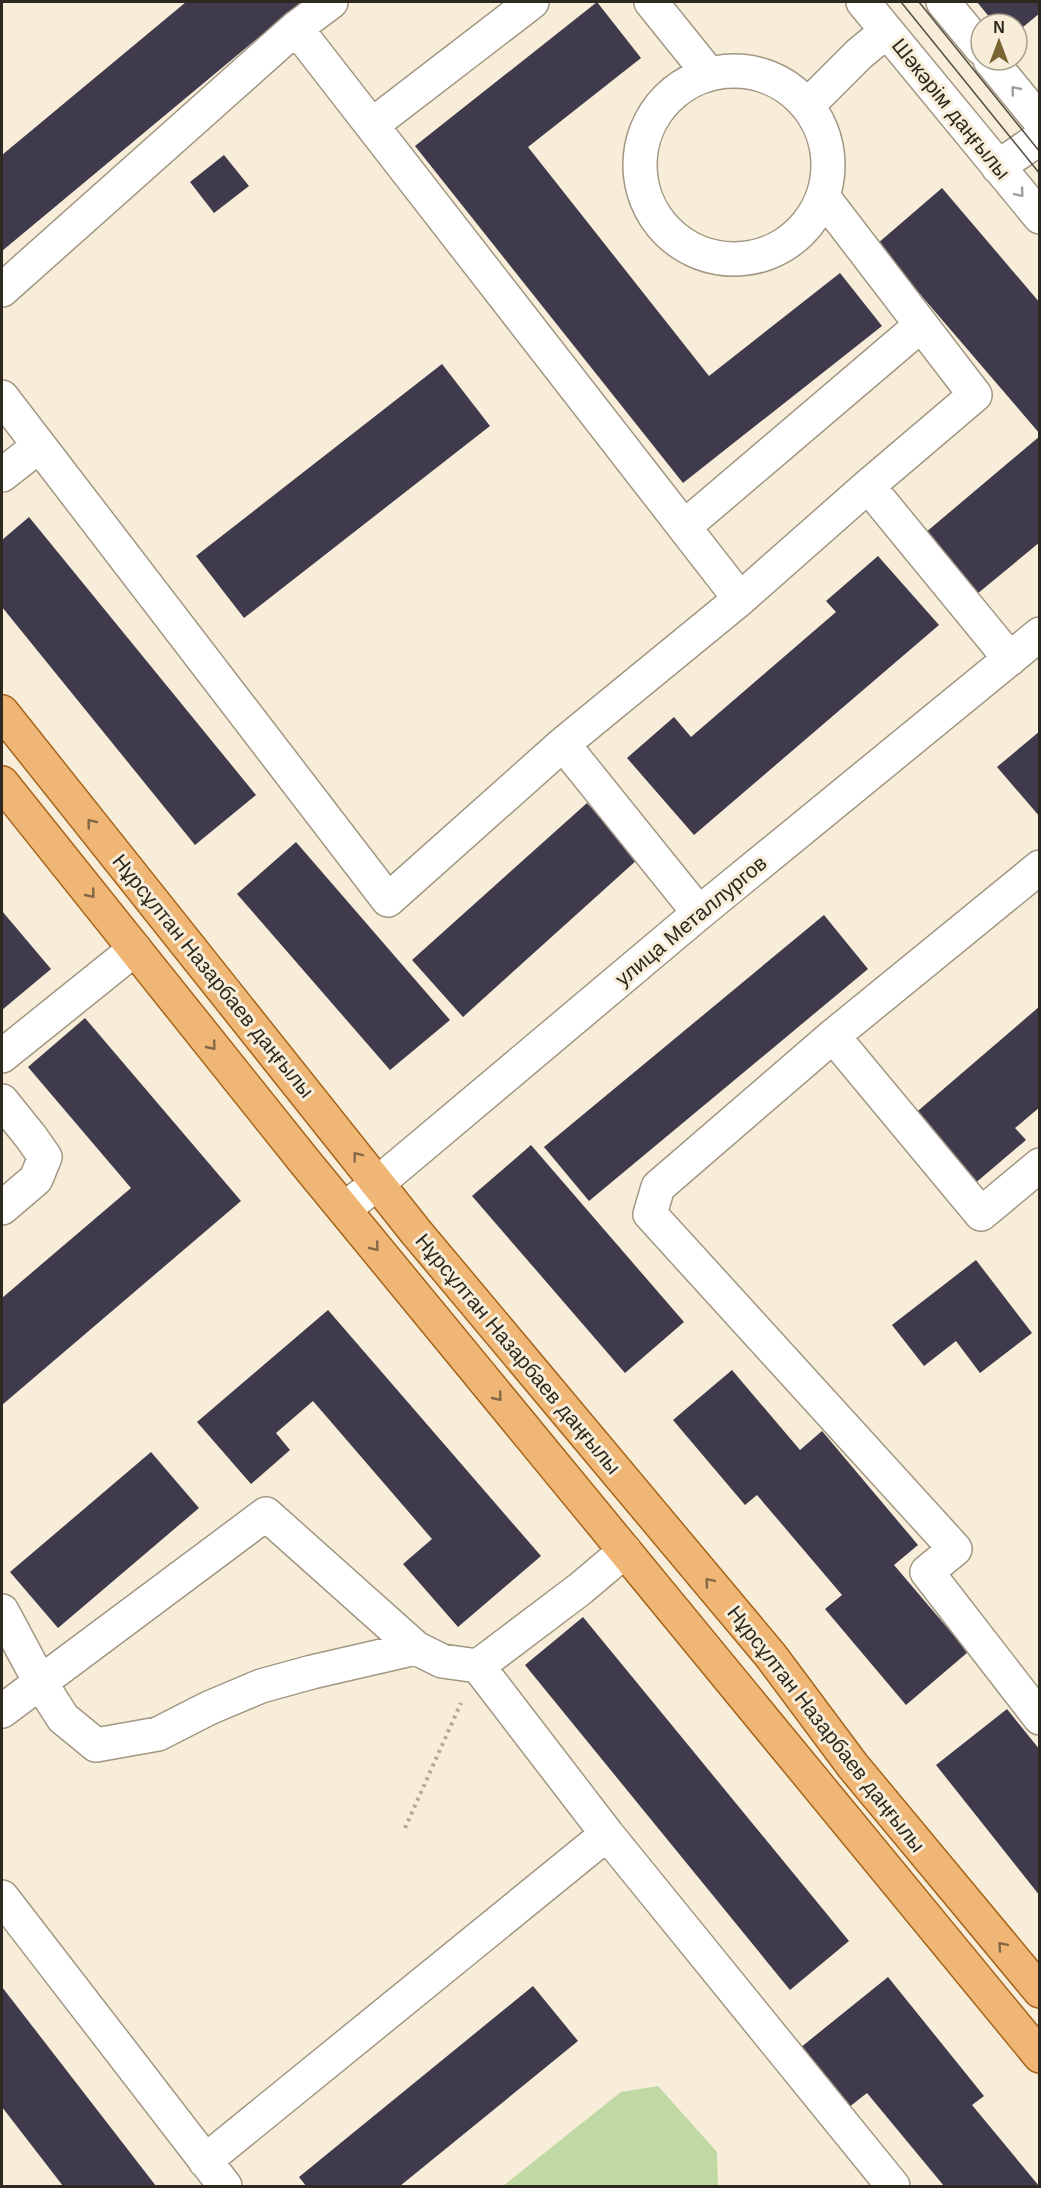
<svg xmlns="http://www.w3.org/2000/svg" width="1041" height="2188" viewBox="0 0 1041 2188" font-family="Helvetica,sans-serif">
<rect width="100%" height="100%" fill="#f8edd8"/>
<!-- green -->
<path fill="#c0d9a4" d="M658 2086 717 2152 718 2186H503L621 2092Z"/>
<!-- building -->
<path fill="#3f3b4d" d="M186 2H301L2 251V155Z
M597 2 641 58 528 147 709 376 840 273 882 326 683 483 415 146Z
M977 2H1040V13L1017 32V24H995Z
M224 155 249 186 214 213 190 182Z
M942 188 1040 303V434L877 244Z
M442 364 490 426 244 618 196 556Z
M1040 436V542L977 594 925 533Z
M29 517 256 795 195 845 2 607V540Z
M878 556 939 625 694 835 627 758 674 717 691 737 836 612 826 601Z
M1040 731V817L997 767Z
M587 803 638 859 463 1017 412 960Z
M296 842 450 1020 390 1070 237 894Z
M2 911 51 969 2 1010Z
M824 915 868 969 589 1201 544 1147Z
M1040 1006V1107L1015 1128 1026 1140 973 1185 912 1116Z
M85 1018 241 1201 2 1405V1298L131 1188 28 1067Z
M531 1145 684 1322 625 1373 472 1196Z
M976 1260 1032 1333 980 1373 956 1341 924 1366 892 1325Z
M328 1310 541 1556 458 1627 403 1564 432 1539 313 1401 276 1433 290 1450 251 1484 197 1422Z
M732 1370 800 1450 822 1431 918 1545 894 1565 968 1652 906 1705 825 1609 842 1595 757 1495 745 1505 673 1420Z
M151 1452 199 1508 58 1628 10 1572Z
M583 1617 849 1941 790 1990 525 1665Z
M1007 1709 1040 1750V1896L936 1765Z
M888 1977 984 2096 972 2105 1039 2186H944L867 2093 844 2111 795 2052Z
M533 1986 578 2041 400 2186H306L299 2177Z
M2 1987 156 2186H63L2 2107Z"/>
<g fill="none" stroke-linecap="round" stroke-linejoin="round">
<!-- minor casing -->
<g stroke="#a19783" stroke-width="36">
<path id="minor" d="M331 2 296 28 740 599 563 744 699 913
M651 2 709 74
M863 2 1040 217
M943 2 981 48
M990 60 1040 121
M640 165a94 94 0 1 1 188 0a94 94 0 1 1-188 0Z
M808 105 859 54 887 31
M372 125 532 2
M998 167 1040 138
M824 198 975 395 868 486 1010 659
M2 290 296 28
M2 397 388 900 563 744
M2 475 39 446
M684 527 920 326
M740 599 868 486
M1040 867 833 1036 658 1187 650 1214 955 1549 927 1572 1040 1718
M833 1036 981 1214 1040 1165
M2 1056 135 949
M2 1101 31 1137 45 1157 36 1179 2 1208
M344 1209 378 1183 699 913 1040 634
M2 1611 40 1682 63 1718 96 1745 158 1734 209 1708 261 1686 312 1672 416 1648
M478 1666 580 1589 625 1551
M2 1711 266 1514 416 1648 442 1661 478 1666 607 1834 893 2186
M2 1897 225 2186
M205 2161 607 1834"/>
</g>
<!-- major casing -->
<g stroke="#a5651c" stroke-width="36">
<path id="major" d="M2 712 416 1232 771 1656 853 1766 1040 1991
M2 783 305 1162 1040 2056"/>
</g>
<!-- path -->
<path stroke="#b2aa99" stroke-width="4" stroke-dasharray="3 4.5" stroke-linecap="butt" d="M405 1828 461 1703"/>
<!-- minor -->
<use href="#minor" stroke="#fff" stroke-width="33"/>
<!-- major -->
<use href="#major" stroke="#efb676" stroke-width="33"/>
<!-- tram -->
<path stroke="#555045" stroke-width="1.5" d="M901 2 1040 174
M919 2 1040 152"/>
</g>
<!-- one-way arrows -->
<defs><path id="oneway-chevron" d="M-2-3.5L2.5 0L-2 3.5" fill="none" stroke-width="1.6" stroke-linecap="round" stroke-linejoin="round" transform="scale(1.5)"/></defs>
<g stroke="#a09f9b">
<use href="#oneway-chevron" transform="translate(1015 90) rotate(-129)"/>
<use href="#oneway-chevron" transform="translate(1020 193) rotate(50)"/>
</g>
<g stroke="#846847">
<use href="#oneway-chevron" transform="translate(91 823) rotate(-129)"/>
<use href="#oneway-chevron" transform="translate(91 894) rotate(51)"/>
<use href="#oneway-chevron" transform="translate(212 1046) rotate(51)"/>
<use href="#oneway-chevron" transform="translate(357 1156) rotate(-128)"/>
<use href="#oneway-chevron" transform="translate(375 1247) rotate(51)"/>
<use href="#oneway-chevron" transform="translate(498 1397) rotate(51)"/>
<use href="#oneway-chevron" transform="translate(709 1582) rotate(-130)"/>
<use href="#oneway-chevron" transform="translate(1002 1946) rotate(-130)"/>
</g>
<g text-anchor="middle" stroke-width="6" stroke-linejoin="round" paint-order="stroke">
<!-- street labels -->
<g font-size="21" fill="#2d2920" stroke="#f8edd8">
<text transform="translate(951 109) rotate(51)" y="7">Шәкәрім даңғылы</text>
<text transform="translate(691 921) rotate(-40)" y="7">улица Металлургов</text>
<text transform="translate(213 976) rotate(51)" y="7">Нұрсұлтан Назарбаев даңғылы</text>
<text transform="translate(518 1354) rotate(50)" y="7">Нұрсұлтан Назарбаев даңғылы</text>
<text transform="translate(826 1729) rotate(52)" y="7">Нұрсұлтан Назарбаев даңғылы</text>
</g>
</g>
<!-- border -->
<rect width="1041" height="2188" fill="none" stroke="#2d2920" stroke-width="6"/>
<!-- north arrow -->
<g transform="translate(999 42)"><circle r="28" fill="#f8edd8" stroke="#a79f8e" stroke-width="1.5"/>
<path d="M0-4.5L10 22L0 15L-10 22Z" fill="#7b6434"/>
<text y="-9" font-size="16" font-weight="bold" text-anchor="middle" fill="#2d2920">N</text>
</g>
</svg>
